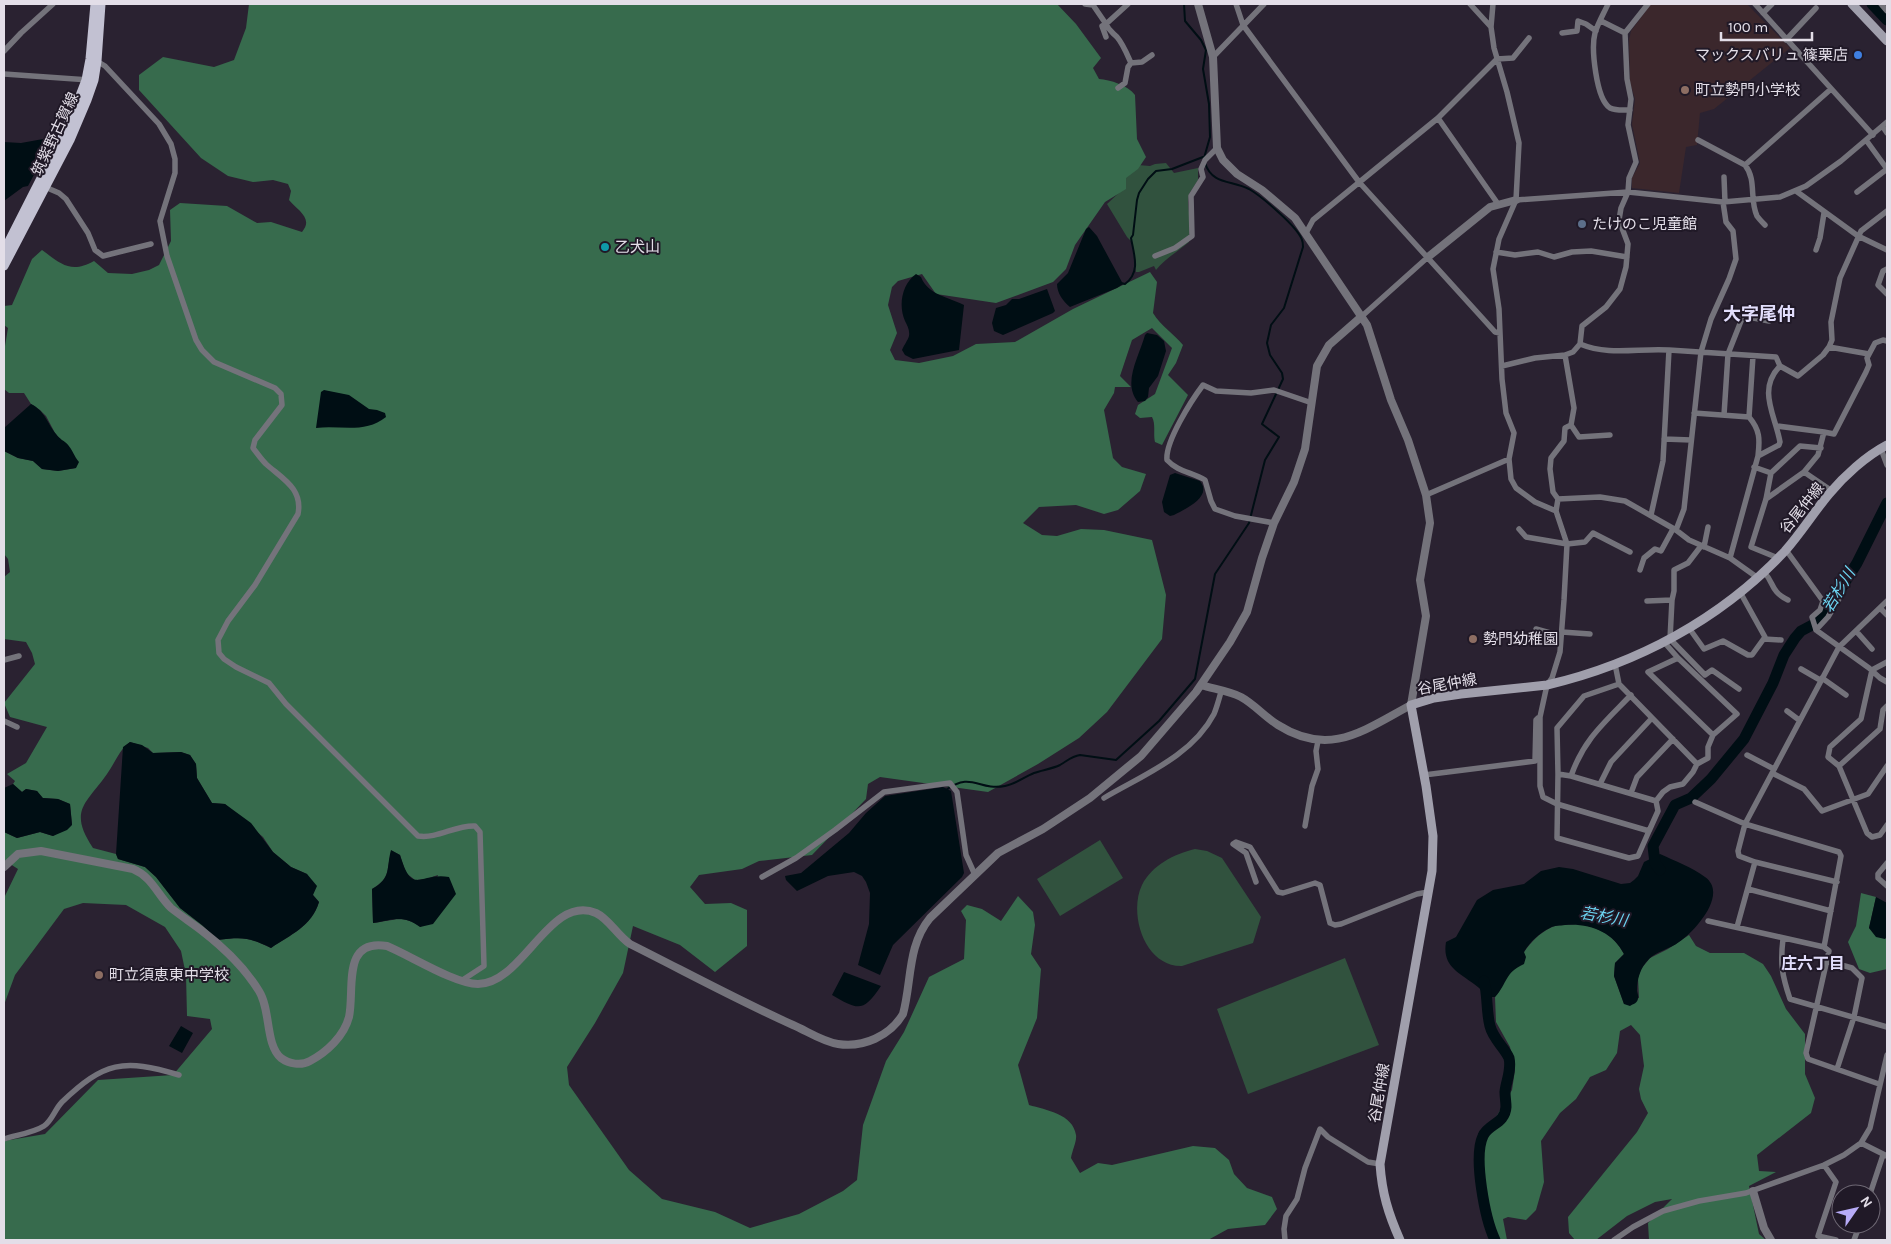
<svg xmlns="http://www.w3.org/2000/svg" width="1891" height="1244" viewBox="0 0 1891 1244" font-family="Karla,'Noto Sans JP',sans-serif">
<rect width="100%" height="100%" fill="#2a2231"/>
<!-- education -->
<path fill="#3b272c" d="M1651 4H1747L1790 48 1714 109 1700 113 1697 145 1686 147 1679 193 1632 188V178L1640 163 1632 124 1635 99 1630 82 1629 40 1631 31Z"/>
<!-- green -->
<path fill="#31523e" d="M1166 163 1174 173 1198 168V180L1189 194 1188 202 1190 223 1189 242C1177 252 1166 258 1156 270L1154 266 1139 272H1136L1132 242 1127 237 1107 204 1123 189 1121 173 1138 165 1150 166 1155 164Z
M1100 840 1123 878 1060 916 1037 879Z
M1195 849 1207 851 1222 858 1261 917 1253 943 1182 966C1145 967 1128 914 1142 885 1152 865 1174 854 1195 849Z
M1345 958 1379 1045 1248 1094 1217 1009Z"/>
<!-- forest -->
<path fill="#376b4d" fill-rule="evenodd" d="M249 4H1057L1076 24 1101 58 1093 68 1099 79C1110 80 1128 85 1135 95L1137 139 1146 157 1138 169 1126 178V189L1105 202 1075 245 1066 269 1053 282 996 303 936 294 922 274 898 281 892 287 888 305 897 333 890 350 895 360 919 363 953 356 976 344 1015 342 1073 309 1150 272 1157 282 1153 313C1161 326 1174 334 1183 345L1176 363 1168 375 1188 395 1162 445 1155 442C1153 434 1156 424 1152 417L1140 418 1135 414 1138 405 1155 394 1172 348 1152 328 1132 340 1120 376 1131 387H1115L1114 393 1104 410 1113 458 1122 467 1146 474 1140 491 1118 510 1104 514 1076 505 1039 507 1023 523 1042 535 1057 536 1081 529 1104 530 1152 540 1166 595 1162 639 1107 712 1079 738 1038 764 988 792 880 777 868 784 866 799 812 855 759 861 742 869 699 875 690 887 705 904 731 903 747 910V946L715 972 680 945 633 926 623 973 595 1023 567 1067 569 1085 629 1170 662 1199 715 1212 750 1228 799 1214 843 1191 857 1180 863 1125 886 1061 904 1032 929 977 964 959 966 920 961 911 967 905 982 909 1001 921 1018 896 1033 912 1035 925 1031 954 1041 969 1037 1018 1018 1065 1029 1105C1046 1110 1073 1114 1076 1135 1077 1141 1072 1151 1071 1158L1080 1173 1098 1163 1112 1165 1193 1146 1215 1148 1229 1160 1234 1174 1247 1188 1272 1197 1277 1209 1265 1225 1228 1229 1208 1240H4V1141L45 1134 98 1080 173 1075 212 1029 210 1019 187 1016 186 975 181 951 165 927 126 905 83 903 64 909 15 975 4 1005V898L18 869 4 860V832L17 838 40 832 53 836 72 824 70 804 58 799 42 798 37 791 26 789 22 792 13 784 15 781 7 774 26 763 47 727 10 717 4 703 35 664 32 653 26 642 4 639V577L10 572 8 559 4 554V451L18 458 33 461 42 469 58 471 76 468 68 445 62 441 55 433 46 416 40 410 31 404 24 393H9L4 389V352L8 328 4 325V306L12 305 32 259 42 250C61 264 71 274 94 261L108 273 132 274 149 270 159 265 171 241 170 210 180 203 227 206 257 223 271 222 302 232C314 218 297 210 289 200L291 191 288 184 273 180 253 182 228 176 201 158 139 90V75L163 57 214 67 234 60 246 28ZM130 742 148 748 153 753 181 752 190 755 196 764 197 778 212 803 225 804 263 837 273 852 291 867 307 874 313 895 319 902C312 926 290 935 271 948 248 937 243 937 218 940L202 925 180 908 156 877 145 867 118 859 116 854 93 848C68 810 86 804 107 774 115 763 119 750 130 742ZM392 851 400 855 406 873 415 880 426 879 438 875 421 927C402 914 393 921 373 923L372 889C393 877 385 868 392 851Z
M1861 893 1876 897 1869 928 1885 939 1887 936V969L1870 973 1859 969 1848 942 1856 926Z
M1577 924C1598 926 1615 936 1624 954L1615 963 1614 976 1624 1004 1639 998 1638 978 1641 969 1650 958 1668 949 1689 935 1696 946 1710 953H1744L1763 964 1771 976 1786 1009 1805 1034V1074L1815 1098 1811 1113 1757 1155 1759 1171 1776 1172 1749 1186 1759 1234 1766 1240H1649L1648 1223 1672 1199 1655 1202 1627 1216 1596 1240H1575L1569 1233 1568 1217 1637 1132 1648 1113 1641 1099 1639 1089 1644 1066 1640 1035 1631 1025 1620 1031 1617 1053 1606 1070 1590 1077 1576 1099 1560 1113 1541 1141 1544 1182 1536 1210 1526 1220 1508 1217 1503 1219 1507 1240H1491L1477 1183 1485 1125 1495 1119 1512 1090 1515 1070 1510 1047 1496 1022 1495 997C1502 989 1501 985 1507 977 1519 960 1530 938 1550 928 1557 924 1569 925 1577 924Z"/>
<!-- water -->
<path fill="#000e14" d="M54 137 28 186 23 187 4 201V142L21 143Z
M1089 227 1097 236 1123 284 1117 288 1070 307C1063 301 1057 293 1057 284L1068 273 1086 229Z
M916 274 921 277C928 295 948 297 964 305L959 350 913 359 905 355 902 350C904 345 908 340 909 336 910 330 907 325 905 321 898 305 902 284 916 274Z
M1047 289 1055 311 1053 313 1003 335 994 331 992 323 996 308 1006 305 1012 299H1019Z
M1147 333 1157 335 1164 341 1166 351 1158 376 1149 388 1148 397 1145 401 1138 402C1122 383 1139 357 1145 335Z
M324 390 349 395 369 409 377 410 385 413 386 417C365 434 341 425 316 428L321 392Z
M31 404C45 411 47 423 56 434 59 439 65 441 68 445 72 449 74 456 79 462L76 468 58 471 42 469 33 461 18 458 4 451V428Z
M1175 473 1200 481C1213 497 1185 509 1174 515L1170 516 1164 512 1162 502 1170 475Z
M130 742 142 745 153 753 181 752 190 755 196 764 197 778 212 803 225 804 251 823 273 852 291 867 307 874 317 886 313 895 319 902C312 926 290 935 271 948 248 937 243 937 217 940L202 925 180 908 156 877 145 867 118 859 116 854 123 747Z
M13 784 22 792 26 789 37 791 43 798 58 799 70 804 72 825 67 830 53 836 40 832 17 838 4 832V788Z
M943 787 951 791 964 873 962 877 893 945 880 975 858 965 869 924 870 893 866 882 862 876 854 872 828 876 797 891 786 880 785 876 801 873 849 833 866 813 885 796Z
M391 850 400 855C413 897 419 872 449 877L456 894 433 924 420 927C403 914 393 920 373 923L372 889C392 878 386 868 391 850Z
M1660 854C1675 861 1692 867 1705 877 1729 894 1694 932 1679 942 1670 949 1657 951 1649 959 1640 968 1637 979 1637 991 1637 992 1639 997 1638 998 1638 1003 1633 1004 1630 1006L1624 1004 1614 976 1615 963 1624 954C1613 932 1590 923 1565 925 1560 926 1554 925 1550 928 1539 933 1530 942 1524 952L1526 957 1524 964C1504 973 1508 983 1495 997H1489C1484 993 1480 988 1474 984 1458 972 1442 966 1446 942L1456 937 1477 900 1493 890 1524 884 1541 871 1559 867 1573 869 1621 884 1630 883 1634 880 1638 876 1644 862Z
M1876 897 1887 903V936L1885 939 1876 937 1869 928Z
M844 972 881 986C863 1013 858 1010 832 995Z
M181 1026 193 1033 182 1053 169 1046Z"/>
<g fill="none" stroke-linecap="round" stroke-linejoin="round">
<!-- stream -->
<path stroke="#000e14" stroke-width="2" d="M1184 4 1185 21 1201 40 1206 50 1203 69 1209 104 1210 137 1204 158
M1121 283 1125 284C1141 272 1134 255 1131 238L1133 235 1137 200 1139 193 1148 179 1156 171 1172 169 1203 157
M946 790C972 771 978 791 1005 786 1016 784 1024 777 1034 773 1042 770 1052 769 1060 765 1067 761 1072 756 1080 755L1116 760 1159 721 1195 679 1215 574 1249 523 1265 460 1279 437 1262 424 1283 379 1282 373 1270 355 1267 343 1271 325 1284 308 1303 247C1303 245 1303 242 1302 240 1298 227 1261 196 1249 189 1232 180 1212 185 1205 163"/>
<!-- river -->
<path stroke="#000e14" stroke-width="11" d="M1872 4 1887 20
M1660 870 1655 863 1653 846 1675 805 1691 798 1711 779 1744 739 1773 683 1784 655 1795 638 1801 631 1818 622 1830 606 1857 563 1887 503
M1484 981C1488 995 1486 1011 1490 1026 1493 1039 1505 1048 1509 1058 1512 1070 1506 1081 1505 1092 1505 1097 1506 1102 1506 1107 1505 1124 1488 1124 1483 1136 1473 1157 1485 1219 1495 1240"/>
<!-- minor -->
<path stroke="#74737b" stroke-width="5.5" d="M1085 4 1093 5 1106 24 1102 26 1106 37
M1236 4 1243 25 1359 182 1495 332 1500 333
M1470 4 1491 27
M1493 4 1491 27 1494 48 1507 92 1519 143 1516 200 1499 239 1493 269 1499 309 1502 379 1506 413 1514 433 1509 459 1511 479 1516 488 1535 502 1556 511
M1608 4C1604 13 1598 23 1595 33 1591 48 1596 99 1610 108 1616 111 1624 110 1630 110
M1755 4 1873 135
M1881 4 1887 11
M1763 13 1772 4
M1601 21 1625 33
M1562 33 1577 31 1578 21 1586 24 1596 31
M1786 40 1816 8
M4 51 21 33 53 4
M1213 57 1264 4
M95 60 105 66 159 124 171 144 175 159V173L160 221 167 256 196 340 202 350 214 362 275 388 281 394 282 405 255 440 253 448C257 453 261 459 266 464 283 479 303 489 298 514L255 585 228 621 218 640 219 653 224 659 236 667 269 683 286 704 418 836C438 839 455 825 475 826L480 832 484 966 461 981
M1131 63 1142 62 1152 55
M4 74 89 80
M1118 88 1125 83 1128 67 1131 63C1127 54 1123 44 1117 37 1112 32 1109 31 1106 24L1128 4
M1438 118 1498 204
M1883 127 1887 133
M1698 140 1745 165 1831 89
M1866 140 1887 169
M1745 165C1757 180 1749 199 1757 216 1759 219 1763 223 1765 225
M1724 177 1725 202
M45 187 59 193 66 199 88 233 95 250 103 256 151 244
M1796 191 1858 236 1887 250
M1857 192 1887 169
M1516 200 1628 192 1723 202 1780 197 1806 186 1841 161 1887 122
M1306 233 1313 220 1438 118 1497 59 1513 58 1529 38
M1816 250 1820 238 1824 213
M1496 252 1515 255 1538 252 1554 257 1572 252 1591 251 1627 257
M1155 256 1175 248 1192 236 1191 196 1203 177 1201 169 1205 160 1217 148
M1887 269 1883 271 1878 285 1887 294
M1361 317 1428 257
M1580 344C1609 356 1638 348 1669 350
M1829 347 1869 354
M1565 355 1574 408 1571 425 1565 428 1564 441 1551 458 1550 469 1553 492 1558 499 1556 511 1567 544 1564 600 1560 652 1552 678 1547 685 1540 717V786L1543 797 1557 804 1649 831 1658 811 1656 801 1571 776 1558 774 1557 728 1584 696 1619 684 1697 764 1708 758V747L1713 735 1648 672 1678 658 1737 714 1713 735
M1502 366 1535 358 1565 355 1573 352 1580 344 1582 326 1606 307 1620 289 1626 267 1628 244 1619 220 1621 208 1628 192 1629 178 1636 162 1628 125 1631 99 1627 79 1625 33 1648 4
M1780 366 1798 376 1823 355 1829 347 1832 340 1831 322 1840 278 1861 231 1887 211
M1694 413 1749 417 1753 356
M1724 415 1728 354 1743 316 1769 321
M1749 417C1760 430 1760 439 1758 456
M1571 425 1579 437 1610 435
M1777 426 1824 432
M1664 439 1691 440
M1881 449 1887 465
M1754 467 1771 473 1766 499 1751 547 1778 558
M1771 473 1800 446 1821 448
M1832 491 1804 472 1818 455 1824 432 1834 434 1866 372 1869 365 1867 358 1875 343 1883 340 1887 341
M1426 495 1509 459
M1558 499 1600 497 1625 501 1676 530 1689 540 1730 558 1758 578
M1766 499 1804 472
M1651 515 1663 461 1669 350 1776 357 1780 366C1757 390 1775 414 1780 442L1779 445 1758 456 1730 558
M1274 523 1235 516 1215 509 1211 501 1205 480C1192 472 1178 472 1167 460 1165 442 1191 401 1203 385L1216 391 1251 393 1274 390 1312 403
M1519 529 1526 537 1567 544 1585 542 1593 533 1630 552
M1676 530 1684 509 1701 352 1711 319 1729 279 1736 259 1733 231 1726 222 1723 202
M1704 547 1708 527
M1786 550 1823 601 1820 610 1812 617 1816 630 1869 668 1880 678 1887 682
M1640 570 1644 558 1655 549 1661 551 1673 529
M1764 572C1775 584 1770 591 1788 600
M1672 600 1674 591V570L1688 563 1701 546
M1647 601 1672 600 1670 639 1705 675 1712 670 1739 689
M1880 608 1887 615
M1689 628 1704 649 1723 641 1748 655H1752L1765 637 1740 592
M1536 629 1561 636
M1816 630 1828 617 1843 592
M1856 631 1872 649
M1562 632 1590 634
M1764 639 1781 640
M1664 642 1678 658
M4 660 19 656
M1615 664 1619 684
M1801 669 1820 680
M1822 678 1846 695
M1887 706 1883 710 1880 729 1839 766 1867 833 1872 837 1880 835 1887 825
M1787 711 1799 720
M4 721 17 727
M1747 755 1774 769
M1839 766 1828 757 1830 747 1861 719 1872 670 1887 662
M1772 773 1804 789 1822 811 1868 794 1887 766
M1558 774 1557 838 1629 858 1638 856 1649 831
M1424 775 1535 761 1536 720 1538 718
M1571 776C1584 739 1604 723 1631 695
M1600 784 1611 762 1652 718
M1631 793 1637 777 1673 739
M1104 798C1143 775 1192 756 1214 714 1217 707 1219 699 1221 692
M1656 801 1663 792 1670 787 1683 784 1693 772 1697 764
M1695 802 1745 824 1839 852 1841 856 1824 947
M1305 826 1312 786 1318 769 1316 751 1318 741
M1887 863 1878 874V878L1887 886
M762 877 796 858 835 830 884 792 950 783 957 792 966 855 975 875
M1256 882 1246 853 1233 844 1236 842 1250 847 1278 892 1283 893 1315 883 1320 885 1330 923 1335 925 1341 924 1417 894 1428 892
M1837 882 1755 862 1739 856 1738 851 1745 824 1839 647 1887 601
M1748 889 1831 911
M1708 921 1824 947 1829 951 1806 1053 1808 1059 1879 1084
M1737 927 1755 862
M1783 939C1780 964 1782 975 1790 999L1887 1027
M1827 961 1852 968 1862 978 1854 1017 1837 1069
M4 1139C16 1135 33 1133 44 1126 52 1121 55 1109 62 1102 104 1062 123 1058 179 1075
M1861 1143 1887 1156
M1824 1165 1836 1182 1818 1236 1836 1240
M1870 1194 1883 1155
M1285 1240 1284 1229 1286 1216 1297 1199 1305 1168 1320 1129 1328 1137 1368 1162 1380 1164
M1614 1240 1633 1227 1663 1211 1699 1201 1746 1193 1824 1165 1844 1155 1861 1143 1870 1128 1887 1055
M1854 1240 1860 1224"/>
<!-- tertiary -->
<path stroke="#74737b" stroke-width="8" d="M1198 4 1213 57 1217 148 1223 160 1237 174 1262 190 1295 218 1367 325 1391 400 1408 440 1426 495 1430 523 1420 580 1426 616 1411 705C1364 730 1330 758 1278 725 1265 717 1254 704 1241 697 1229 691 1214 689 1201 685
M1428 257 1490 207 1516 200
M4 867 18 854 41 851 133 869C152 877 157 894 171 908 181 916 192 923 201 930 223 947 245 968 259 991 271 1010 265 1044 281 1058 289 1064 301 1066 310 1061 327 1052 344 1036 349 1017 355 990 341 938 387 946 411 956 455 984 478 984 523 984 550 893 596 913 609 919 617 935 630 944 684 971 737 1000 793 1025 807 1031 823 1042 838 1044 863 1048 890 1036 903 1014 912 981 907 946 930 918L998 853 1043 829 1090 798 1141 756 1196 692 1230 642 1247 612 1262 558 1274 523 1294 482 1305 449 1317 366 1329 345 1361 317
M1753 1191 1764 1228 1771 1240"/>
<!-- secondary -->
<path stroke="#a09fac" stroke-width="9" d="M1852 4 1887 41
M1400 1240C1388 1213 1382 1193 1380 1164L1432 871 1433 836 1426 786 1411 705 1434 698 1461 694 1547 685C1637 664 1721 619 1785 551 1801 533 1814 512 1829 494 1844 476 1866 456 1887 445"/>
<!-- primary -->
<path stroke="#c2c1d2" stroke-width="9" d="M4 251 66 129 76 106 86 80 90 59 95 4
M4 266 70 140 87 100 94 80 97 61 101 4"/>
</g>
<!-- markers -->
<circle fill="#3f7fe0" stroke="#201927" stroke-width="2" cx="1858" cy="55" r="5"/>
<g fill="#8d6e63" stroke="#201927" stroke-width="2">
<circle cx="1685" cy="90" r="5"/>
<circle cx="1473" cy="639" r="5"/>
<circle cx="99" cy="975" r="5"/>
</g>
<circle fill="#5c6f8a" stroke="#201927" stroke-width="2" cx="1582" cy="224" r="5"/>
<circle fill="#0f9aa8" stroke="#201927" stroke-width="2" cx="605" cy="247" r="5"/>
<g text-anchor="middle" stroke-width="4" stroke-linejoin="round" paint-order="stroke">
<!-- poi labels -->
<g font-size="15" fill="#e3dee8" stroke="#201927" text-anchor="start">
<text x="1848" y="60" text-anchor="end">マックスバリュ 篠栗店</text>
<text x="1695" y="95">町立勢門小学校</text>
<text x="1592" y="229">たけのこ児童館</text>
<text x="615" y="252">乙犬山</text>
<text x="1483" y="644">勢門幼稚園</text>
<text x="109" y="980">町立須恵東中学校</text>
</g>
<!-- street labels -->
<g font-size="15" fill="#e3dee8" stroke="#201927">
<text transform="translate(55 134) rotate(-65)" y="5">筑紫野古賀線</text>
<text transform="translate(1802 508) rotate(-51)" y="5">谷尾仲線</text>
<text transform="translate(1447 684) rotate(-10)" y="5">谷尾仲線</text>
<text transform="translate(1379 1093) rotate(-80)" y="5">谷尾仲線</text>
</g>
<!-- water labels -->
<g font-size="16" font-style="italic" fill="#6cd4f1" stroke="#201927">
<text transform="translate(1838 590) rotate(-59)" y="6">若杉川</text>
<text transform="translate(1604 916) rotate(10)" y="6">若杉川</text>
</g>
<!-- neighbourhood labels -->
<g font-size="16" font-weight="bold" fill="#e2defc" stroke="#201927">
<text x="1813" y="969">庄六丁目</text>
</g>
<!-- quarter labels -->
<g font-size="18" font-weight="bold" fill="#e2defc" stroke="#201927">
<text x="1759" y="320">大字尾仲</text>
</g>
</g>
<!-- border -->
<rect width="1891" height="1244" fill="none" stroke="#e3dee8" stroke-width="10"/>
<!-- north arrow -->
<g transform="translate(1856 1209) rotate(56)"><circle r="24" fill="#201927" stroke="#6e6874"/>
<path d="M0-4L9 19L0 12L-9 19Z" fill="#b7abf7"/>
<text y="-8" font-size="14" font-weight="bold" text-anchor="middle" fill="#e3dee8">N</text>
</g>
<!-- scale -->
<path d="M1721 32v8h91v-8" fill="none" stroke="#e3dee8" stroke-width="2.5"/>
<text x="1728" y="32" font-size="15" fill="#e3dee8" stroke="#201927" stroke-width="4" paint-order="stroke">100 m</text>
</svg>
